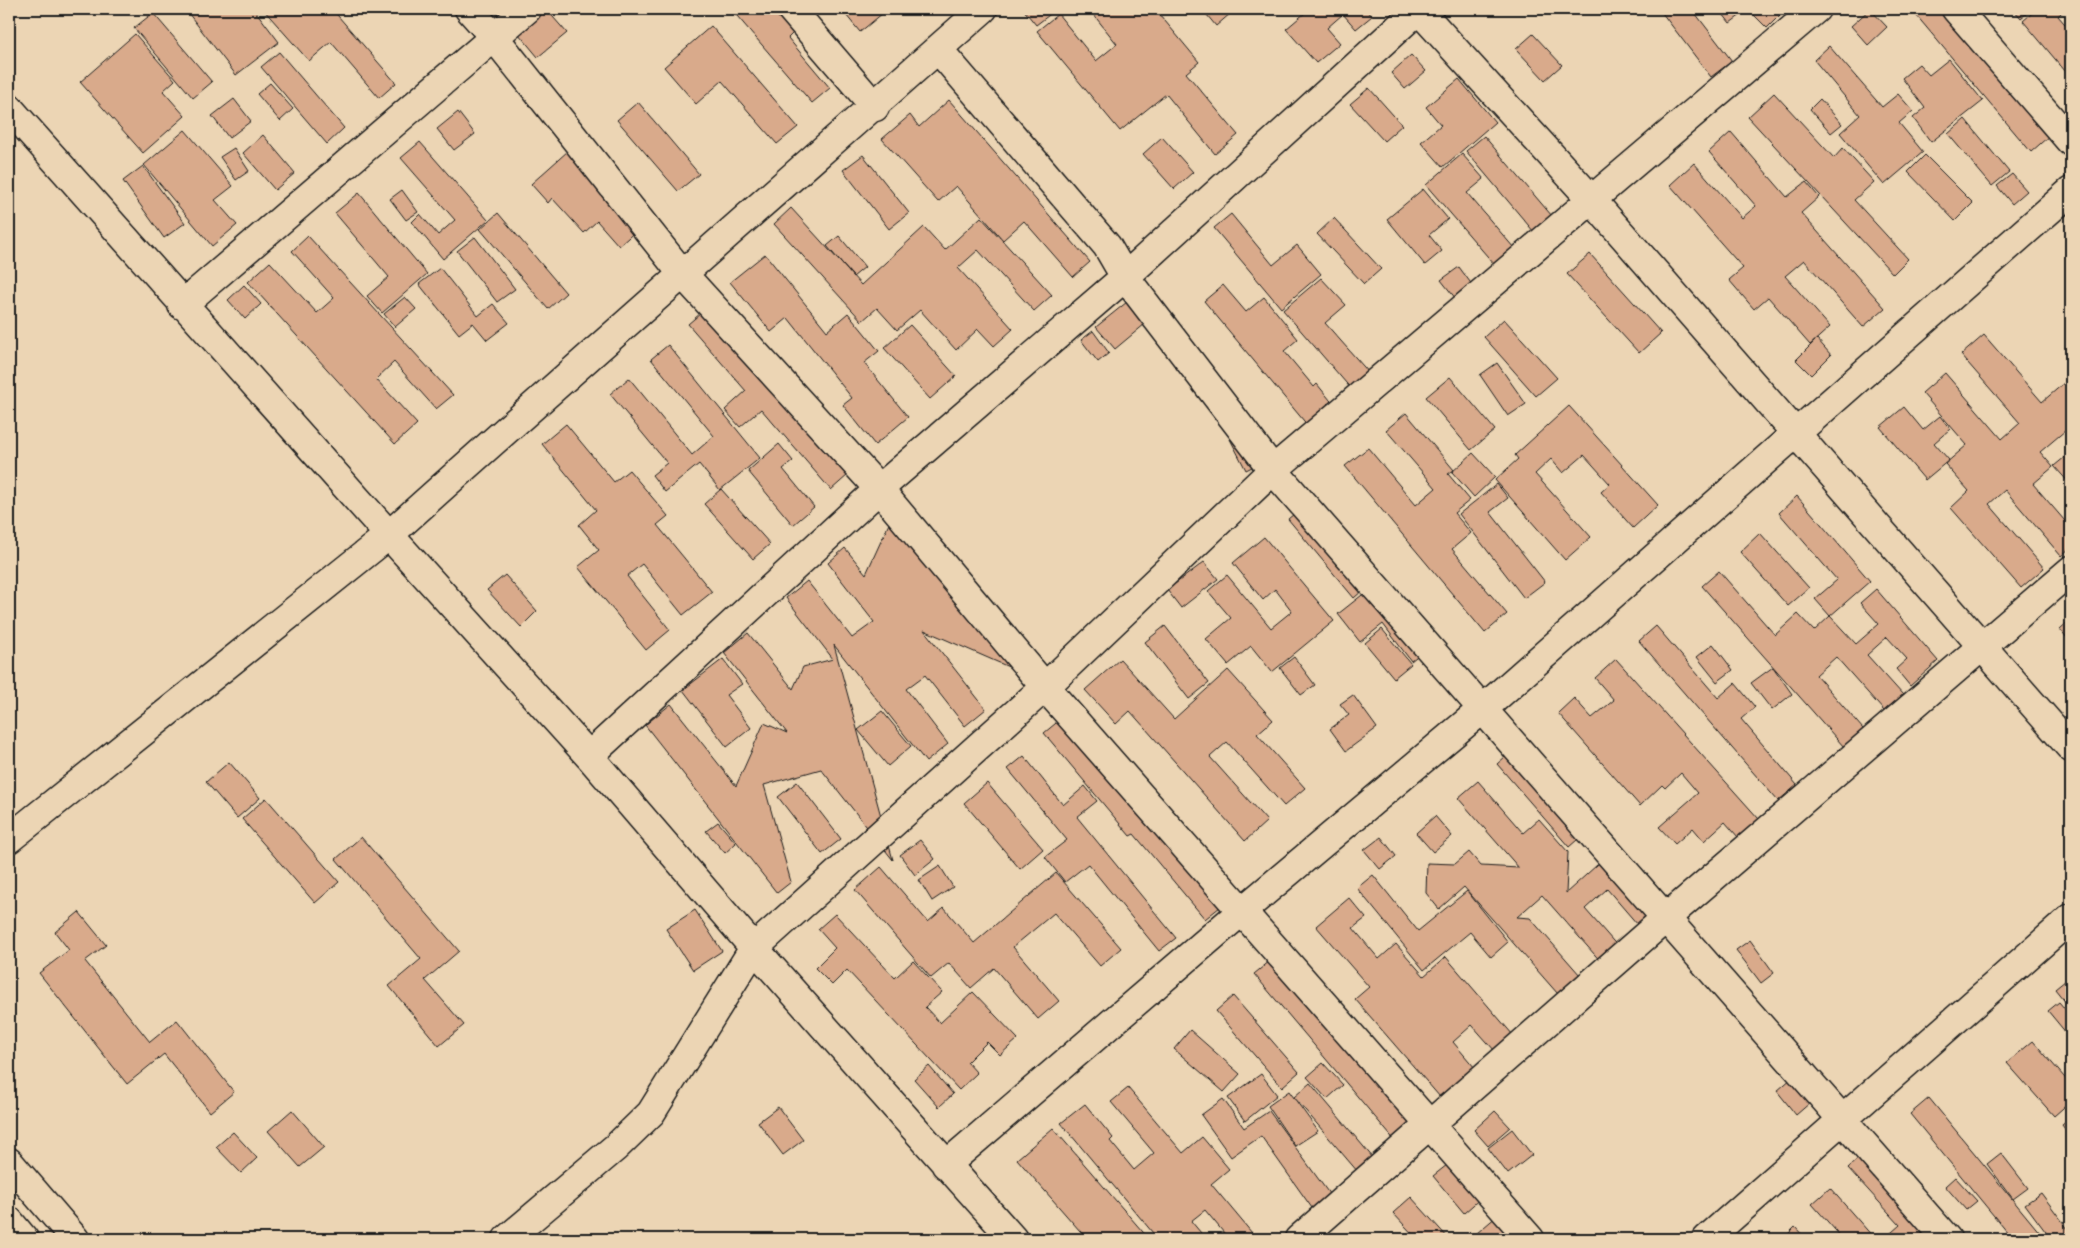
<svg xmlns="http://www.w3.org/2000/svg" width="2080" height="1248" viewBox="0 0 2080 1248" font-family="'Comic Neue',sans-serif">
<rect width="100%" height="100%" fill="#ecd5b4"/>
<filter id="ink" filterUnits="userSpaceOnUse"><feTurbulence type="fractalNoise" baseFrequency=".02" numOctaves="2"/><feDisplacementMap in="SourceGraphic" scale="10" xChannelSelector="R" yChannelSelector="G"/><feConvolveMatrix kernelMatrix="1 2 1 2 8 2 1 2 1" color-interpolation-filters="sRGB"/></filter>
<g filter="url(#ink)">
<!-- building -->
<path fill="#d9aa8b" stroke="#1c1c1c" d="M185 9H254L279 42 236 75Z
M263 9H332L396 83 379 98 331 42 309 61Z
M546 9 567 33 538 57 518 33Z
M731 9H789L802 24 788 38 830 88 812 103Z
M841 9H880L883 13 860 32Z
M1023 9H1057L1036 25Z
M1089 9H1155L1199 62 1186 73 1238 135 1215 154 1166 94 1120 131 1037 31 1058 14 1096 61 1117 44Z
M1202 9H1228L1231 13 1216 26Z
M1304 9H1366L1372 16 1356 29 1343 14 1327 28 1340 43 1316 63 1286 29 1306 12Z
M1659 9H1692L1732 61 1711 77Z
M1719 9H1742L1745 12 1730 23Z
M1752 9H1786L1767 28 1750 11Z
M1870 9 1887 27 1868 45 1851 26Z
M1911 9H1941L2049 136 2031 152Z
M2013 9H2032L2021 18Z
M2037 9H2065L2058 16 2071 31V78L2023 21Z
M153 13 212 82 193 98 134 28Z
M711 26 798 127 777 144 722 81 696 104 664 67Z
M135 34 175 80 163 91 185 116 143 153 80 82Z
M1533 34 1562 65 1545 80 1516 49Z
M1829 46 1882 107 1898 94 1913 111 1899 123 1923 152 1884 185 1840 133 1860 115 1814 60Z
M279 52 344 128 327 144 261 67Z
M1411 55 1426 71 1405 89 1391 73Z
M1949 59 1983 101 1931 142 1913 118 1925 108 1902 78 1919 64 1929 75Z
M1459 79 1495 122 1443 167 1421 142 1441 125 1426 107Z
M270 83 293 109 280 121 257 94Z
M1369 88 1402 125 1384 141 1350 104Z
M1774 93 1834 158 1843 148 1874 182 1854 200 1908 259 1893 274 1748 117Z
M234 99 251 121 229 138 212 116Z
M1820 99 1842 124 1831 133 1810 109Z
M949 100 1090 262 1073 277 1024 221 1003 240 956 186 938 202 882 139 910 115 919 127Z
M638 102 699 174 678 191 617 120Z
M458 112 475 134 454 150 437 129Z
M1965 119 2009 172 1992 186 1948 134Z
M185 130 233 186 215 200 237 225 212 246 144 165Z
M1731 132 1787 197 1806 182 1819 197 1801 213 1885 308 1863 327 1804 260 1785 276 1830 327 1810 345 1768 297 1754 309 1729 280 1743 268 1670 185 1694 163 1742 218 1756 206 1709 152Z
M263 135 295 173 275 190 243 153Z
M1484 136 1552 216 1534 232 1466 151Z
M1162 137 1193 172 1174 189 1143 154Z
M420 142 488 220 443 259 412 222 420 214 438 235 455 220 401 158Z
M234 148 249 171 236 180 220 157Z
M568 151 638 229 619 246 597 221 584 233 552 198 548 203 531 184Z
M1462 154 1484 179 1467 193 1514 248 1494 264 1426 185Z
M863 155 909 213 889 229 843 170Z
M1925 155 1973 203 1955 221 1908 172Z
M143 166 185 223 164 238 123 181Z
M2012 174 2027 191 2012 204 1997 186Z
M1423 189 1448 219 1429 235 1442 251 1425 265 1387 219Z
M402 190 418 212 406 220 390 199Z
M359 193 427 274 382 313 367 296 389 277 335 213Z
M791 208 861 285 924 227 945 250 981 217 1052 295 1034 311 978 250 958 268 1013 329 994 346 978 329 956 350 920 310 897 330 877 308 862 321 774 224Z
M498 213 566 293 548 309 480 229Z
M1231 214 1273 265 1297 245 1321 274 1281 308 1214 228Z
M1334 218 1381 269 1364 284 1317 234Z
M308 236 453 395 436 409 394 362 376 379 417 424 395 444 248 282 270 262 317 313 334 298 292 251Z
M839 236 865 267 853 277 827 246Z
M475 237 515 289 497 302 457 251Z
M765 254 827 331 848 313 879 351 864 363 908 417 875 445 843 405 852 398 788 318 771 332 730 282Z
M1590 254 1661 333 1639 353 1567 274Z
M1459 267 1473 286 1456 299 1441 280Z
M440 268 478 316 493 304 509 323 487 340 473 323 459 334 419 284Z
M1321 278 1346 305 1325 323 1371 375 1353 391 1283 310Z
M244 285 261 304 245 319 228 300Z
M1223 285 1246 312 1264 297 1298 339 1284 351 1314 387 1317 384 1335 406 1309 427 1204 301Z
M405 297 416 309 395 327 384 314Z
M1127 302 1145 324 1115 349 1096 327Z
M707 308 848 475 831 490 761 409 740 427 725 410 746 391 688 324Z
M1504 319 1557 378 1536 396 1484 337Z
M910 325 956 376 930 399 884 348Z
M1093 331 1109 353 1098 362 1081 340Z
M1984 335 2042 402 2071 377V435L2066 430 2040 452 2053 467 2033 484 2071 528V547L2061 556 2005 490 1989 504 2044 568 2021 588 1951 508 1969 491 1945 464 1967 445 1922 393 1945 373 2002 439 2020 423 1961 355Z
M1817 339 1831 355 1811 375 1796 360Z
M668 345 760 458 720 490 699 464 665 492 652 475 667 463 610 394 629 378 692 455 714 436 651 359Z
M1497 363 1526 404 1508 416 1480 375Z
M1450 377 1495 430 1471 450 1426 397Z
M1569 406 1658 505 1633 528 1601 492 1610 484 1584 455 1563 473 1551 459 1535 474 1591 537 1565 560 1495 480 1518 459 1515 455Z
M1904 407 1923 430 1940 416 1950 429 1934 443 1949 460 1925 480 1880 427Z
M1406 413 1454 470 1448 474 1470 500 1454 513 1471 533 1452 549 1507 614 1485 633 1345 466 1368 448 1416 505 1436 488 1386 430Z
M566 424 614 482 629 470 668 516 657 525 712 592 683 615 642 564 627 576 670 630 646 650 578 567 599 550 579 525 596 510 542 444Z
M1242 433 1258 464 1246 470 1230 439Z
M779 444 793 461 783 469 814 507 793 525 748 471Z
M2071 452V485L2054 466Z
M1473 453 1495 477 1474 497 1452 472Z
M1497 484 1508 498 1490 512 1545 582 1524 598 1459 514Z
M721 489 770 544 753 559 704 504Z
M1797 496 1870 581 1830 616 1815 599 1837 580 1779 513Z
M1305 505 1371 583 1354 598 1288 519Z
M892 517 1011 668 924 630 986 709 965 726 925 675 906 689 948 744 926 762 834 645 893 860 821 769 764 785 791 882 777 893 645 725 671 704 736 786 764 723 787 733 724 653 748 633 793 689 803 667 833 659 786 598 807 581 852 638 874 622 828 563 845 548 866 574Z
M1760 533 1809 588 1788 606 1740 552Z
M1264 537 1334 621 1272 672 1251 646 1228 665 1206 639 1231 618 1208 591 1227 575 1271 628 1292 611 1275 589 1263 600 1233 563Z
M1204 562 1218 579 1181 608 1167 590Z
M1719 571 1775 635 1798 614 1814 631 1830 616 1856 644 1879 624 1860 603 1876 589 1938 661 1910 686 1896 669 1907 659 1887 637 1867 655 1903 695 1884 711 1836 657 1816 675 1863 729 1844 747 1702 586Z
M505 575 537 611 521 627 487 590Z
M1376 584 1426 649 1411 661 1383 624 1360 642 1338 614Z
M2071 619V643L2060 629Z
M1165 626 1209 683 1189 699 1145 642Z
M1656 626 1718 698 1735 683 1755 707 1741 719 1797 785 1778 801 1639 641Z
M1382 629 1411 664 1394 678 1365 643Z
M1713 644 1733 670 1717 682 1697 657Z
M1294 657 1315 685 1301 695 1280 668Z
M723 659 742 684 726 695 751 728 727 747 683 690Z
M1120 659 1174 719 1228 670 1273 720 1257 734 1305 788 1284 806 1227 742 1210 757 1267 821 1245 841 1130 711 1116 724 1085 690Z
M1616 659 1759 819 1738 837 1725 822 1704 841 1693 828 1675 844 1659 827 1698 793 1681 773 1665 788 1662 785 1640 806 1558 713 1574 698 1592 718 1614 700 1595 678Z
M1773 667 1792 694 1772 710 1751 683Z
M1353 695 1377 728 1346 751 1330 729 1349 715 1340 704Z
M882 711 911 746 888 766 858 730Z
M1067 714 1225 903 1205 919 1134 834 1130 836 1044 733Z
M1514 749 1586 832 1569 847 1497 764Z
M1024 756 1063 805 1085 786 1097 801 1077 817 1176 938 1159 951 1088 864 1065 882 1045 857 1067 840 1008 769Z
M229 762 260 798 237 818 206 782Z
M1478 781 1523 833 1539 819 1568 852 1566 893 1607 856 1655 910 1638 925 1607 889 1585 909 1627 957 1610 972 1542 895 1517 917 1530 918 1580 975 1558 994 1464 887 1439 909 1426 893 1427 863 1455 864 1469 852 1481 866 1519 868 1458 798Z
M797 782 841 839 822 854 778 797Z
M987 783 1043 849 1020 869 964 803Z
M266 798 339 882 315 903 242 819Z
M1435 816 1452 836 1433 852 1416 833Z
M718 822 736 843 725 853 706 831Z
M361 837 459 951 425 980 464 1025 439 1046 389 986 421 959 336 859Z
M1381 837 1396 856 1380 869 1364 850Z
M920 840 935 859 915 875 900 855Z
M940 866 953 887 932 901 919 880Z
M881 867 928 922 944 908 974 943 1056 873 1121 948 1100 966 1054 913 1013 947 1059 1001 1038 1019 994 968 971 988 949 963 931 978 855 890Z
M1373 875 1418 931 1467 891 1508 942 1491 957 1470 932 1424 970 1357 888Z
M1349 898 1366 918 1353 928 1379 959 1396 944 1424 976 1446 957 1513 1035 1495 1051 1472 1025 1453 1042 1475 1068 1440 1097 1355 999 1369 987 1316 926Z
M695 910 722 951 693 970 666 929Z
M79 912 106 945 85 961 150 1042 177 1020 234 1092 210 1112 164 1054 127 1084 39 973 69 950 55 932Z
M835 914 895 978 913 961 942 992 925 1007 940 1023 973 992 1018 1039 1000 1055 987 1042 967 1062 977 1073 959 1090 847 970 832 985 815 968 835 948 818 929Z
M1750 940 1774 973 1761 983 1736 950Z
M1275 957 1428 1138 1407 1155 1254 974Z
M2071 976V1009L2055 989Z
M1233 996 1299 1072 1282 1087 1216 1011Z
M2059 1002 2071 1016V1045L2064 1036 2067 1034 2048 1011Z
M1190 1030 1240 1074 1224 1092 1174 1049Z
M2033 1041 2071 1085V1101L2054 1116 2007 1063Z
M1323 1063 1343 1085 1327 1099 1307 1077Z
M929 1066 953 1094 939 1107 914 1079Z
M1261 1074 1277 1095 1245 1121 1228 1098Z
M1792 1078 1811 1102 1796 1115 1777 1091Z
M1310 1083 1374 1159 1358 1172 1294 1097Z
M1128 1088 1183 1153 1202 1137 1229 1169 1211 1184 1257 1239H1229L1205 1210 1191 1221 1206 1239H1158L1061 1123 1085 1104 1113 1138 1110 1141 1134 1170 1154 1153 1111 1102Z
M1289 1091 1318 1131 1295 1146 1268 1106Z
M1929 1098 2045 1239H2000L2008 1233 1910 1114Z
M1223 1099 1244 1128 1269 1111 1330 1195 1312 1208 1261 1136 1231 1157 1201 1115Z
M778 1107 803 1140 783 1155 758 1122Z
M292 1110 324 1147 300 1167 268 1131Z
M1495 1111 1510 1127 1488 1146 1474 1130Z
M2071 1118V1137L2062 1125Z
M1053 1128 1149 1239H1087L1017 1159Z
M1512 1129 1532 1155 1508 1174 1488 1148Z
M233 1132 257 1158 241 1173 216 1147Z
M1864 1153 1932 1239H1884L1900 1225 1848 1168Z
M2001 1153 2028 1188 2013 1199 1987 1164Z
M1452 1161 1482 1197 1464 1213 1433 1176Z
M1955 1177 1977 1201 1966 1210 1945 1186Z
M1830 1188 1874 1238 1873 1239H1843L1812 1204Z
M2041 1193 2071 1233 2065 1239H2051L2025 1204Z
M1411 1197 1449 1239H1417L1393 1213Z
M1497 1216 1517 1239H1470Z
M1795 1227 1806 1239H1783Z"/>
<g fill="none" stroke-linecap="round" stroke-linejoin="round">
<!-- street casing -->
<g stroke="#1c1c1c" stroke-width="31">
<path id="street" d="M469 9 494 37 681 272 879 489 1045 687 1530 1239
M791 9 875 107
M983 9C785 184 586 358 389 535L589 756 754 948 1013 1239
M1418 9 1591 199 2071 748
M1956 9 2071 142
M938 49 1107 246 1125 277 1273 470 1947 1239
M9 108 389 535 9 839
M182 305 527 9
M589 756 879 489 1125 277 1419 9
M946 1165 1242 911 1484 708 2071 191
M507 1239 616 1147 651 1113 754 948 1045 687 1273 470 1816 9
M1299 1239 1667 917 2071 570
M1707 1239 2071 918"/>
</g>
<!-- secondary casing -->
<g stroke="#1c1c1c" stroke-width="31">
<path id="secondary" d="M9 1162 75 1239
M9 1221 24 1239"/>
</g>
<!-- street -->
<use href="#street" stroke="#ecd5b4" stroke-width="28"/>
<!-- secondary -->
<use href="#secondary" stroke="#ecd5b4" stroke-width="28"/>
</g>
</g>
<!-- margin -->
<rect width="2080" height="1248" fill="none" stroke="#ecd5b4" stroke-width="30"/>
<rect x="15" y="15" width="2050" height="1218" fill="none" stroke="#1c1c1c" stroke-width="2" filter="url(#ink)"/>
</svg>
